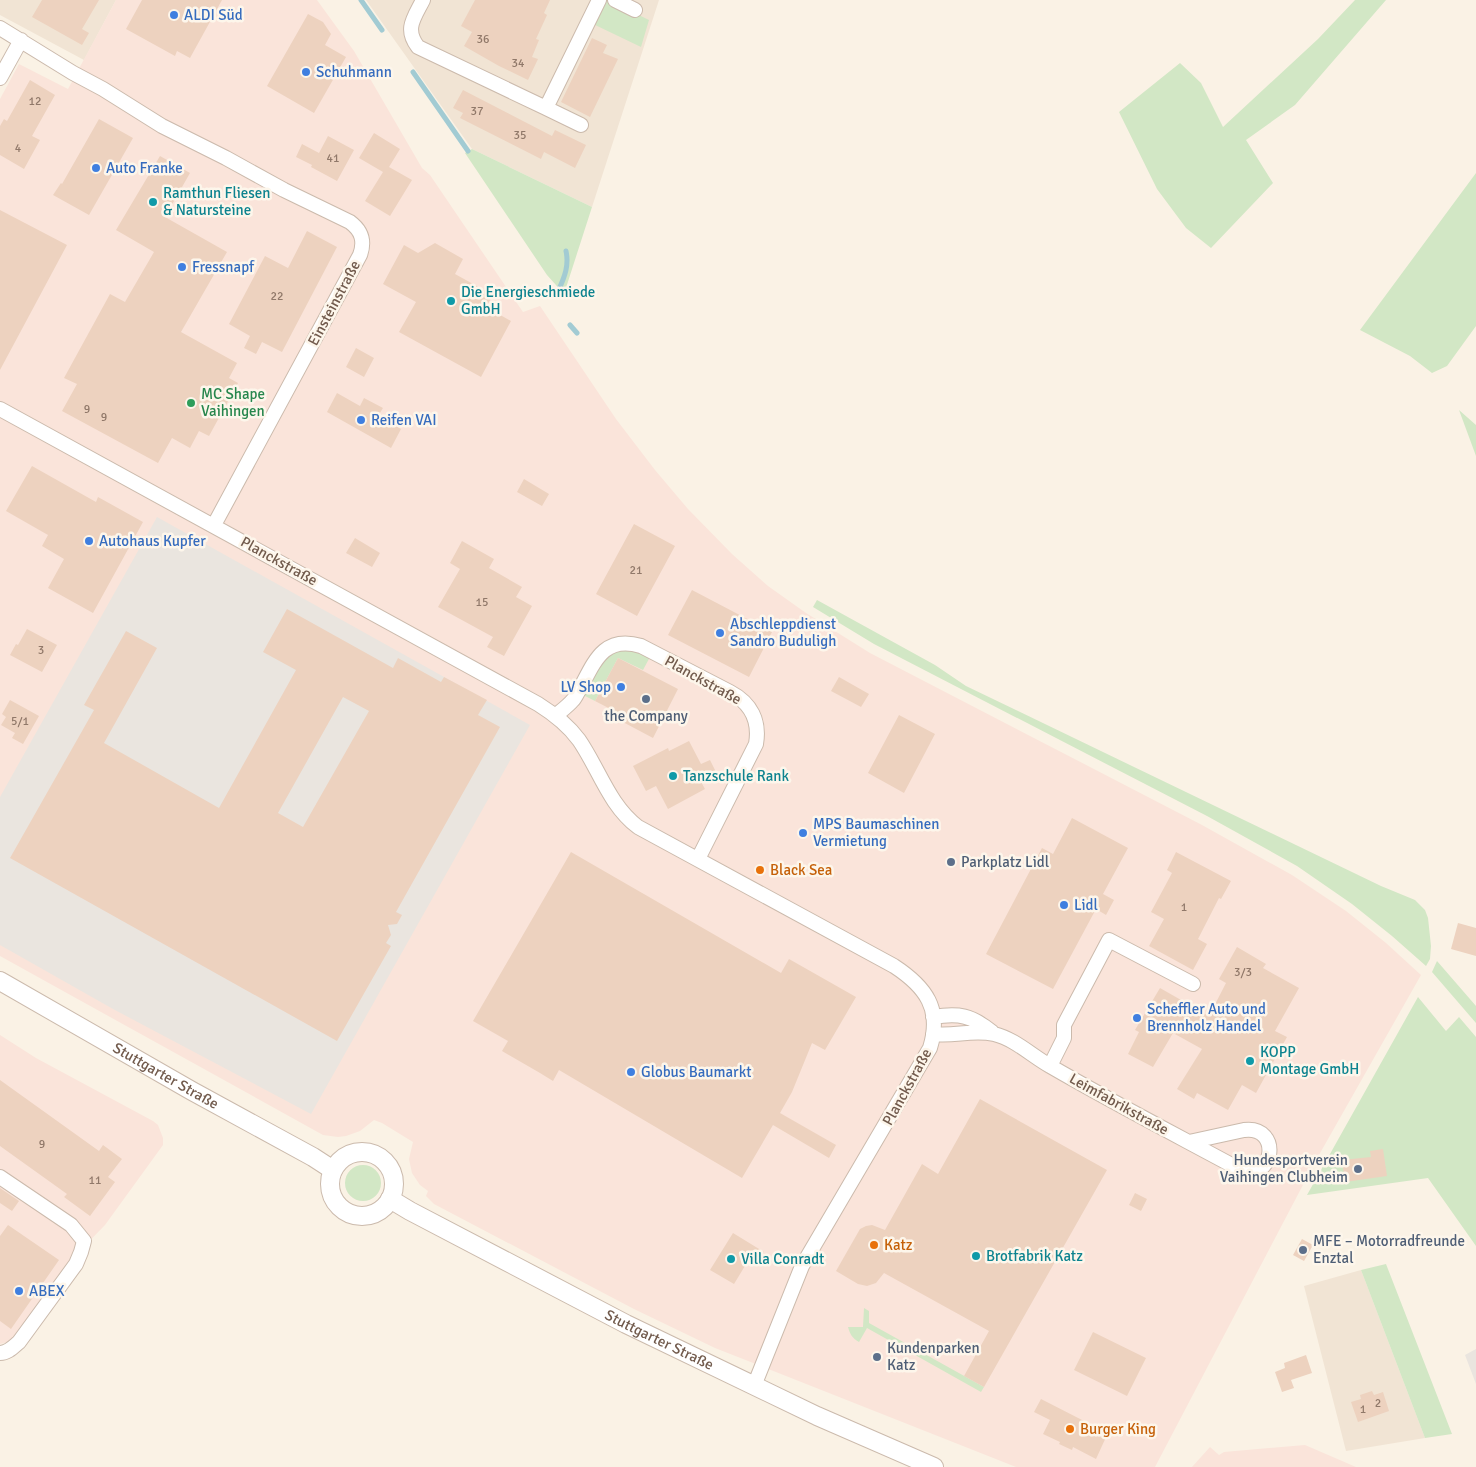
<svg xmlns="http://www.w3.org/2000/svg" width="1476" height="1467" viewBox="0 0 1476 1467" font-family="Signika,sans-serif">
<rect width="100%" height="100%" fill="#faf2e5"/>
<!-- residential -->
<path fill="#f1e4d4" d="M0 0H116L84 60 0 15Z
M366 0H659L592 207 472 149Z
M1361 1270 1425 1438 1346 1451 1304 1286Z"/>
<!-- commercial -->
<path fill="#fae4da" d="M116 0H317L354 51 422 168 430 175 523 312 540 306 616 419 655 470 688 509 732 554 768 586 806 613 870 653 1202 825 1292 875 1346 911 1386 943 1421 975 1315 1162 1155 1467H1016L715 1348 634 1309 434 1204 426 1196 428 1191 420 1185 412 1173 409 1159 413 1142 382 1123 374 1120 360 1131 346 1136 338 1137 323 1135 0 956V99L19 64 68 89Z
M0 1035 36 1058 153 1121 158 1125 163 1138V1145L105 1225 68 1263 15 1337 8 1342 0 1344Z
M1305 1445 1356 1467H1192L1210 1447 1219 1455 1224 1452Z"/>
<!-- industrial -->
<path fill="#eae5df" d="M157 517 530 725 311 1114 113 1009 0 945V797Z
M1476 1349V1384L1465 1355Z"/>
<!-- green -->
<path fill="#d2e7c5" d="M602 0H608L649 20 641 47 591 23Z
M1355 0H1386L1295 105 1246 140 1273 183 1211 248 1186 228 1157 189 1119 112 1180 63 1201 83 1223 127 1318 39Z
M472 149 592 207 564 294 547 275 465 153Z
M1476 173V326L1447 366 1432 373 1410 356 1360 330Z
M1459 410 1476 425V456Z
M817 600 935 665 966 686 1381 886 1415 900 1425 910 1428 918 1431 946 1430 959 1426 966 1392 936 1352 904 1297 866 1207 816 874 644 813 607Z
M618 650H634L650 657 643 670 618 658 595 701 583 695 604 658Z
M1437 961 1476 1006V1023L1432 972Z
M1418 997 1446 1031 1459 1017 1476 1037V1246L1428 1178 1307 1195Z
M345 1183a18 18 0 1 1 36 0a18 18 0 1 1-36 0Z
M1386 1264 1452 1434 1425 1438 1361 1270Z
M864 1308 869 1311V1323L984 1387 981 1392 867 1328 859 1342C852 1338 850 1334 848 1327H863Z"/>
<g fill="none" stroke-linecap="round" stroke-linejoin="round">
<!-- stream -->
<path stroke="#a2cbd3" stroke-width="5" d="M361 0 382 30
M413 72 468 151
M559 289C565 276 569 265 566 251
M570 325 577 333"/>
</g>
<!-- building -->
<path fill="#edd2bf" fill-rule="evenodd" d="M42 0H99L82 29 89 33 82 45 32 17Z
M142 0H222L190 58 177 51 175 56 126 29Z
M475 0H550L544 13 547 15 536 39 539 40 532 57 538 59 528 80 499 66 464 46 472 32 461 26Z
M308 14 323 22 331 34 325 45 346 57 314 113 267 86Z
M592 38 607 45 603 53 618 59 590 117 561 102Z
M30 80 55 95 32 136 40 140 24 169 0 155V126L4 119 7 121Z
M463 90 552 136 555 130 586 145 575 168 544 152 541 159 460 118 463 113 453 108Z
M99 119 133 138 89 215 53 195 61 183 62 184Z
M374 133 400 149 389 167 412 180 390 216 365 201 383 172 359 158Z
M328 136 354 150 337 181 311 167 312 165 296 157 302 144 319 153Z
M160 156 190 173 165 217 227 252 181 332 237 363 229 378 238 383 209 436 199 431 190 448 172 438 158 463 62 411 77 384 64 378 110 294 125 302 154 252 116 230Z
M0 210 67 245 0 370Z
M307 231 337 247 282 352 262 342 256 354 244 348 250 336 229 324 265 256 288 268Z
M435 243 463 259 455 274 493 295 486 307 511 321 481 377 399 332 416 302 383 284 404 245 418 253Z
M356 348 374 358 364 377 346 367Z
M337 393 360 406 364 398 383 408 378 416 401 429 391 448 327 412Z
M32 466 96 502 98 497 143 522 93 613 48 588 64 559 42 546 48 535 6 511Z
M524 479 549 494 542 506 517 492Z
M634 524 675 546 637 616 596 594Z
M355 538 380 553 372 567 346 553Z
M462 541 494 559 489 568 522 587 516 597 532 606 504 656 487 647 493 637 438 607 460 569 450 563Z
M692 590 772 632 749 677 668 635Z
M287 609 393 668 398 658 441 682 444 677 487 700 478 715 500 727 396 912 402 915 397 924 388 925 391 935 386 943 391 946 337 1041 10 858 94 710 84 705 126 631 157 648 104 743 219 808 296 670 263 652ZM343 697 369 711 303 827 278 813Z
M27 629 57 645 42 672 10 655 16 644 18 645Z
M618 658 678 689 653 738 621 721 624 716 595 701Z
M839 677 869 694 861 707 831 691Z
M10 700 39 716 23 744 12 738 15 733 1 725 6 717 2 714Z
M899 715 935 734 904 793 868 773Z
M689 741 701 764 710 760 716 772 700 780 705 789 668 809 656 786 646 791 633 766 668 748 669 751Z
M1072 818 1128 848 1103 894 1114 900 1106 915 1096 909 1053 989 986 954 1042 848 1053 854Z
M571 852 781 973 789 959 856 997 825 1050 812 1043 792 1092 780 1113 836 1145 829 1158 773 1125 742 1178 559 1070 553 1081 540 1073 502 1051 508 1041 473 1021Z
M1176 852 1231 881 1221 899 1219 898 1198 939 1207 944 1193 970 1149 946 1164 919 1151 912 1172 873 1167 870Z
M1458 923 1476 928V956L1451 949Z
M1237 947 1266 964 1263 968 1299 988 1275 1031 1287 1037 1256 1093 1242 1085 1228 1110 1197 1093 1194 1099 1177 1089 1202 1049 1173 1033 1153 1067 1128 1054 1139 1032 1135 1030 1160 988 1209 1016 1226 983 1219 979Z
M0 1080 99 1151 103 1145 122 1159 108 1177 115 1182 90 1216 64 1197 67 1194 0 1146Z
M980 1099 1107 1170 984 1387 964 1376 989 1331 884 1273 876 1283 867 1286 858 1284 836 1271 860 1229 866 1226 872 1225 885 1230 922 1164 938 1174Z
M1383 1149 1387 1176 1345 1182 1342 1160 1371 1157 1370 1151Z
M0 1188 19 1201 12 1211 0 1203Z
M1135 1193 1147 1199 1141 1211 1129 1205Z
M8 1225 59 1260 11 1329 0 1321V1236Z
M733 1233 764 1252 751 1256 734 1284 710 1270Z
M1302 1239 1313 1245 1304 1261 1293 1255Z
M1093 1332 1146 1358 1127 1396 1074 1370Z
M1306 1355 1312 1373 1291 1380 1294 1388 1282 1392 1275 1372 1285 1368 1284 1363Z
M1372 1391 1374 1395 1383 1392 1389 1411 1358 1422 1351 1402 1361 1399 1360 1395Z
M1041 1399 1086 1422 1085 1425 1107 1435 1096 1459 1073 1447 1072 1450 1059 1444 1060 1442 1043 1434 1050 1420 1034 1412Z"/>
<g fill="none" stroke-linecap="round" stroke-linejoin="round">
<!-- minor casing -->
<g stroke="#cbbaac" stroke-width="16">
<path id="minor" d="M423 0C414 18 404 29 418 47L546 108 599 0
M615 0 635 10
M0 28 73 73 103 89 162 126 226 158 284 190 350 222C362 231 365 241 360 255L214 525
M0 78 21 40
M546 108 581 125
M0 409 538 704C554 714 568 725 579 740 599 769 609 805 638 827L894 966C926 987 942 1009 930 1048L802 1266 754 1386
M555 716C561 711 568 706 573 700 576 697 578 691 581 687 595 660 605 635 641 646L730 692C751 703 760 721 756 744L698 859
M933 1017C959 1013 971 1015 992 1032
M933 1034C954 1037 972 1029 994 1034 1015 1039 1032 1056 1050 1066 1112 1102 1176 1135 1239 1169 1275 1184 1282 1125 1244 1130L1189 1142
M1050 1066 1064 1038V1025L1109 940 1193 984
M0 1177 71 1225 84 1241 81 1252 76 1264 19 1342C13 1347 8 1353 0 1353"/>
</g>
<!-- tertiary casing -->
<g stroke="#cbbaac" stroke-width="20">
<g id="tertiary">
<path id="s1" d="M0 981 192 1091 313 1157 333 1170"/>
<circle cx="362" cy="1184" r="32"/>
<path id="s2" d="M390 1199 410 1211 626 1324 817 1416 934 1467"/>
</g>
</g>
<!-- minor -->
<use href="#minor" stroke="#fff" stroke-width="14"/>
<!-- tertiary -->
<use href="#tertiary" stroke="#fff" stroke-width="18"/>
</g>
<!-- markers -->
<g fill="#3f7fe0" stroke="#fdf6eb" stroke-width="2">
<circle cx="174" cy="15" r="5"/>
<circle cx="306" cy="72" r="5"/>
<circle cx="96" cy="168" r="5"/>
<circle cx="182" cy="267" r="5"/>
<circle cx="361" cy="420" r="5"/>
<circle cx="89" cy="541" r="5"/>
<circle cx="720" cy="633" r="5"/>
<circle cx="621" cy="687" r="5"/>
<circle cx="803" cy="833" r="5"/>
<circle cx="1064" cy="905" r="5"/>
<circle cx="1137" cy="1018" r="5"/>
<circle cx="631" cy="1072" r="5"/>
<circle cx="19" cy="1291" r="5"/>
</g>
<g fill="#0f9aa8" stroke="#fdf6eb" stroke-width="2">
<circle cx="153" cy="202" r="5"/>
<circle cx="451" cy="301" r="5"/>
<circle cx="673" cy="776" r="5"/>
<circle cx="1250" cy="1061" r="5"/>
<circle cx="976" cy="1256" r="5"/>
<circle cx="731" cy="1259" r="5"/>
</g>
<circle fill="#2e9e5b" stroke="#fdf6eb" stroke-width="2" cx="191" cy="403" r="5"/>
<g fill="#5c6f8a" stroke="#fdf6eb" stroke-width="2">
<circle cx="646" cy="699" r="5"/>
<circle cx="951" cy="862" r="5"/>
<circle cx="1358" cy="1169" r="5"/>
<circle cx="1303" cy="1250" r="5"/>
<circle cx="877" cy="1357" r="5"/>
</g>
<g fill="#e8710a" stroke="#fdf6eb" stroke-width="2">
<circle cx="760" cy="870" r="5"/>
<circle cx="874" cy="1245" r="5"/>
<circle cx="1070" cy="1429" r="5"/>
</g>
<g text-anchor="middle" stroke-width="5" stroke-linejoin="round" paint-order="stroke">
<!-- number labels -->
<g font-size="12" fill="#907869">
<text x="483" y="43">36</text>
<text x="518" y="67">34</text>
<text x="35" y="105">12</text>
<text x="477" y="115">37</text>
<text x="520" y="139">35</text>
<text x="18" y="152">4</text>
<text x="333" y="162">41</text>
<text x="277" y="300">22</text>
<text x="87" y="413">9</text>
<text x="104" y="421">9</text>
<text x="636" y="574">21</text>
<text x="482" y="606">15</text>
<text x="41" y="654">3</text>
<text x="20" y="725">5/1</text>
<text x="1184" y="911">1</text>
<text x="1243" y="976">3/3</text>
<text x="42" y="1148">9</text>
<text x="95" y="1184">11</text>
<text x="1378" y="1407">2</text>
<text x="1363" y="1413">1</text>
</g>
<!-- shop labels -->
<g font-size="15" fill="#366cbe" stroke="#fdf6eb" text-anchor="start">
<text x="184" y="20">ALDI Süd</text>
<text x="316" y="77">Schuhmann</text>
<text x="106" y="173">Auto Franke</text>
<text x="192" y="272">Fressnapf</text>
<text x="371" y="425">Reifen VAI</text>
<text x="99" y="546">Autohaus Kupfer</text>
<text x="730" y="629">Abschleppdienst<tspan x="730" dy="17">Sandro Buduligh</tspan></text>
<text x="611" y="692" text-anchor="end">LV Shop</text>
<text x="813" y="829">MPS Baumaschinen<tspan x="813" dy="17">Vermietung</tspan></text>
<text x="1074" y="910">Lidl</text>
<text x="1147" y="1014">Scheffler Auto und<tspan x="1147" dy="17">Brennholz Handel</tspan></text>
<text x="641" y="1077">Globus Baumarkt</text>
<text x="29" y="1296">ABEX</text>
</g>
<!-- culture labels -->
<g font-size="15" fill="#0d838f" stroke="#fdf6eb" text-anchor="start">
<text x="163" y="198">Ramthun Fliesen<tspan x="163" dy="17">&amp; Natursteine</tspan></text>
<text x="461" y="297">Die Energieschmiede<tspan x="461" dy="17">GmbH</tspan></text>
<text x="683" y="781">Tanzschule Rank</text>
<text x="1260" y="1057">KOPP<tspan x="1260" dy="17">Montage GmbH</tspan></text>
<text x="986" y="1261">Brotfabrik Katz</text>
<text x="741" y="1264">Villa Conradt</text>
</g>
<!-- street labels -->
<g font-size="15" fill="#715a4c" stroke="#fdf6eb">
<text transform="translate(334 303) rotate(-62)" y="5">Einsteinstraße</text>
<text transform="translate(279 561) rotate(29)" y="5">Planckstraße</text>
<text transform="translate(703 680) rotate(29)" y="5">Planckstraße</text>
<text dy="5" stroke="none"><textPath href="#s1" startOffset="191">Stuttgarter Straße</textPath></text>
<text transform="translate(907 1087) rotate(-61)" y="5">Planckstraße</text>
<text transform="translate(1119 1104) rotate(29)" y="5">Leimfabrikstraße</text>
<text dy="5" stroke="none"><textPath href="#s2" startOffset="304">Stuttgarter Straße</textPath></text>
</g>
<!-- leisure labels -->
<g font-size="15" fill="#27864d" stroke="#fdf6eb" text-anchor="start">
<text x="201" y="399">MC Shape<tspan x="201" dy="17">Vaihingen</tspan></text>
</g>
<!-- service labels -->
<g font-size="15" fill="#4e5e75" stroke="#fdf6eb" text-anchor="start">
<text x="646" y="721" text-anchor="middle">the Company</text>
<text x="961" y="867">Parkplatz Lidl</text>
<text x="1348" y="1165" text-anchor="end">Hundesportverein<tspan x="1348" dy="17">Vaihingen Clubheim</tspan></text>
<text x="1313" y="1246">MFE – Motorradfreunde<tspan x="1313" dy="17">Enztal</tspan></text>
<text x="887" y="1353">Kundenparken<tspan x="887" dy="17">Katz</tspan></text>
</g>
<!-- food labels -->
<g font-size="15" fill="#c56008" stroke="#fdf6eb" text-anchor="start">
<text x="770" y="875">Black Sea</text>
<text x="884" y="1250">Katz</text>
<text x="1080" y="1434">Burger King</text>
</g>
</g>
</svg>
